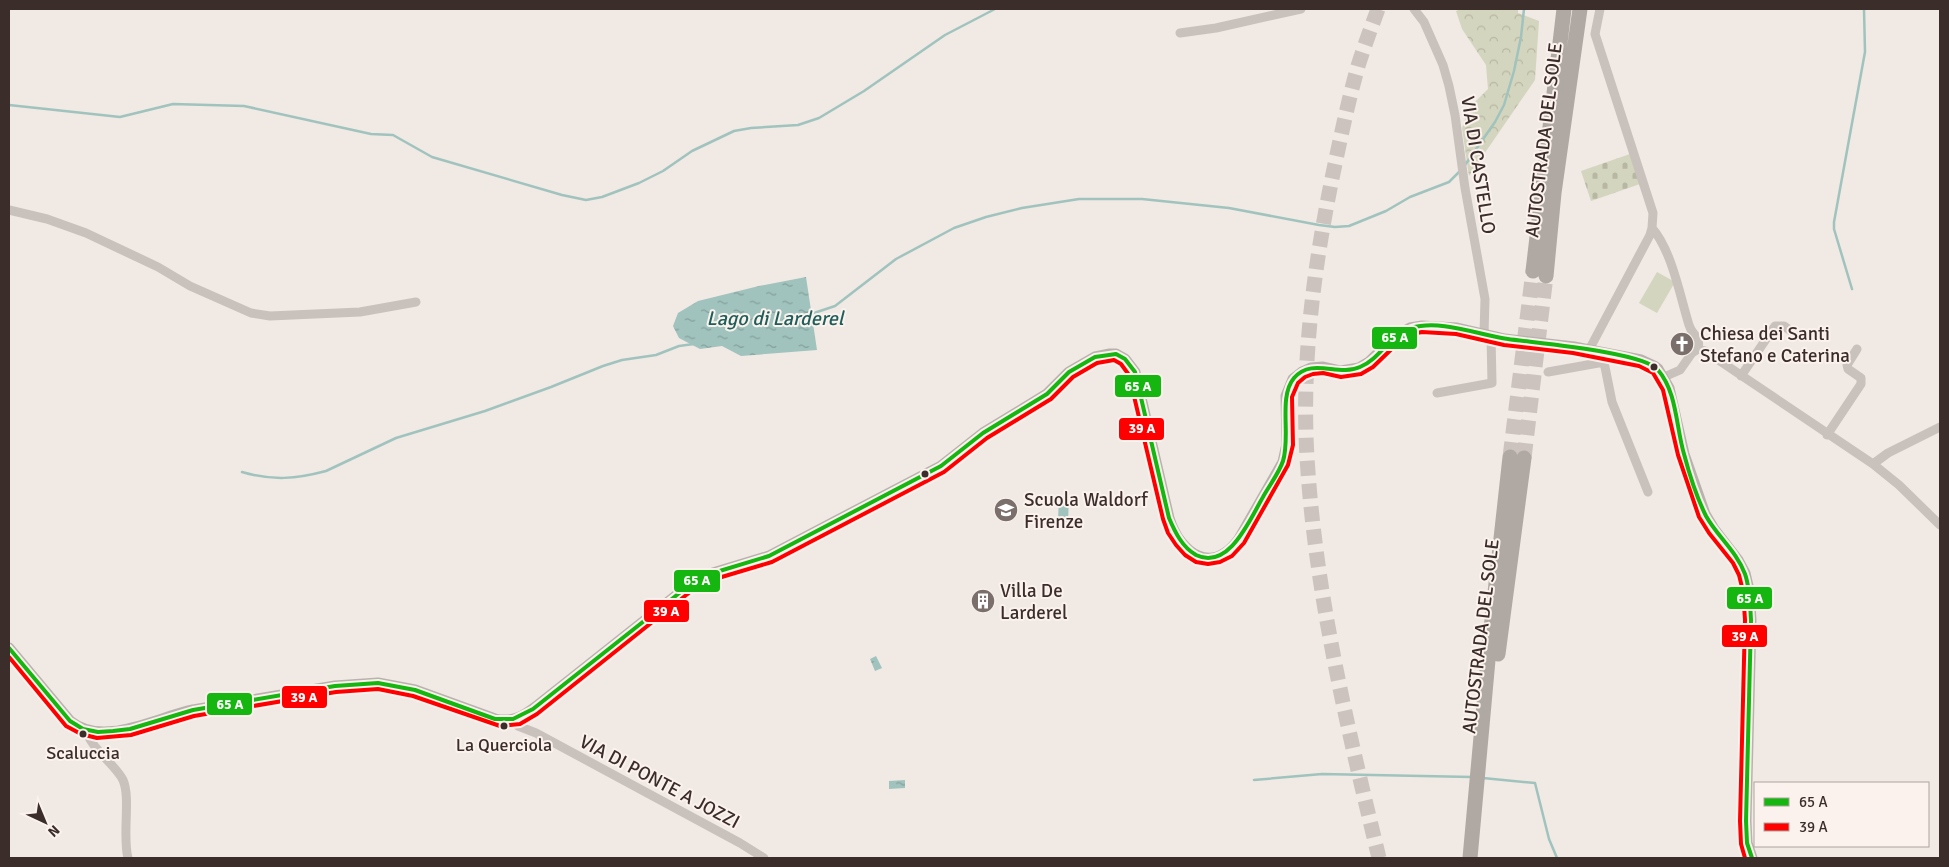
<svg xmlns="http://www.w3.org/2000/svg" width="1949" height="867" viewBox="0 0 1949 867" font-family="Signika,sans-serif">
<defs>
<pattern id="forest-crowns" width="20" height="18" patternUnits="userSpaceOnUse" patternTransform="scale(1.25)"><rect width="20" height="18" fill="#d4d5be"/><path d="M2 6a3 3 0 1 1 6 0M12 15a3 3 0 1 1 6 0" fill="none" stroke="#b7b7a3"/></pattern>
<pattern id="cemetery-stones" width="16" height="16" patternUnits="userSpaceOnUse" patternTransform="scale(1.25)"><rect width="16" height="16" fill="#d4d5be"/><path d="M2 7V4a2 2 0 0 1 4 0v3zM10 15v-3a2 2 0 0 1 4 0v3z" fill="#b7b7a3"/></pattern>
<pattern id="water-ripples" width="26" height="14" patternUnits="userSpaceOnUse" patternTransform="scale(1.25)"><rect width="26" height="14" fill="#a0c3be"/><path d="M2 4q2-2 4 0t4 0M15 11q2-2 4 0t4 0" fill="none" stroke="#849f9b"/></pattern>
</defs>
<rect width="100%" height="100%" fill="#f0e9e4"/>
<!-- forest -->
<path fill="url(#forest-crowns)" d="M1461 9H1518V13L1539 21 1535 80 1469 176 1462 128 1469 108 1488 89 1486 65 1462 29 1456 11Z"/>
<!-- cemetery -->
<path fill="url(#cemetery-stones)" d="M1630 154 1640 184 1591 201 1581 171Z"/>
<!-- garden -->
<path fill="#d4d5be" d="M1657 272 1675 282 1657 313 1639 303Z"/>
<!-- water -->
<path fill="url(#water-ripples)" d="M806 277 817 350 741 356 722 346 700 349 679 338 673 326 678 313 698 301 759 286Z
M1059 496H1069L1068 522 1058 521Z
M876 656 882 668 875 671 870 659Z
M905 780V788L889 789V781Z"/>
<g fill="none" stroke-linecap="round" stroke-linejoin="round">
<!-- stream -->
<path stroke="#a0c3be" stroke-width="2.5" d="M9 105 120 117 173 104 244 106 371 134 393 135 432 157 562 195 586 200 602 197 639 183 663 171 692 151 734 131 751 128 798 125 819 118 864 91 945 35 995 9
M1465 165 1495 122 1504 105 1514 71 1521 37 1524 9
M1852 289 1834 229V222L1865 52 1864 9
M811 314 835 306 896 259 954 228 986 217 1022 208 1079 199H1142L1229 208 1319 225 1335 227 1349 226 1386 211 1410 197 1449 182 1460 171
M242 472C273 481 296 479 326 471L396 438 485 411 551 387 603 366 622 360 656 355 679 346 694 344
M1483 778 1535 783 1549 839 1557 858
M1254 780 1322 774 1472 777"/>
<!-- motorway-tunnel -->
<path stroke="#ccc3bf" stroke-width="15" stroke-dasharray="15 8" stroke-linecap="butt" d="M1378 9C1371 28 1364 47 1358 66 1349 98 1342 131 1335 164 1315 259 1301 358 1307 457 1315 592 1347 726 1379 858
M1510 457 1533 271
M1524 458 1546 276"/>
<!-- minor -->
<path stroke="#c9c1bc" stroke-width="9" d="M1414 9 1424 22 1443 65 1449 86 1455 115 1465 188 1485 299 1484 334
M1180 33 1216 28 1301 9
M9 210 47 219 86 233 158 267 190 286 251 313 270 316 360 312 416 302
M1652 228C1672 251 1680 296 1689 325 1692 336 1701 335 1698 349
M1698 349 1705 351 1873 464 1899 485 1940 525
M1589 350 1650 235 1652 228 1653 213 1595 34 1600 9
M1604 362 1612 402 1648 492
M1548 372 1604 362 1607 359
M1741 376 1775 326H1784L1798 336
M1664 377 1680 370 1692 353 1698 349
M1437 393 1492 383 1491 336
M1827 435 1861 384V378L1848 369 1847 365 1857 349
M1873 464 1888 453 1940 427
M514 720 518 726 536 733 740 843 764 858
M87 730C87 745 116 765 123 780 131 798 122 836 128 858"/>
<!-- secondary -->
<path stroke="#b9b1ad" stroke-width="11" d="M9 648 70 721C103 748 155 718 193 710L335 686 378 683 415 690 495 719C513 723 524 716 538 705L692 583 713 573 769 556 941 466 983 433 1047 394 1069 372 1095 357 1110 354H1116L1125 359 1135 372 1169 518C1180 554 1212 576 1239 539L1283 462 1287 444 1286 396 1293 379 1302 372 1311 368 1323 367 1341 371 1359 368 1369 362 1397 335 1410 328 1422 326 1457 328 1505 339 1574 347 1641 360 1654 366 1658 369 1669 388 1684 454 1705 514 1714 529 1738 560 1745 573 1749 590 1751 620 1746 821 1747 843 1752 858"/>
<!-- motorway -->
<path stroke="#afa8a3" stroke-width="15" d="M1533 271 1564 9
M1546 276 1554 193 1580 9
M1498 654 1524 458
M1470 858 1490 638 1510 457"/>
<!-- bus-1 casing -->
<g stroke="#fbf2ed" stroke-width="8">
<path id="bus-1" d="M9 648 70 721 83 729 98 732 113 731 130 729 193 710 335 686 378 683 415 690 495 719H513L533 709 692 583 713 573 769 556 941 466 983 433 1047 394 1069 372 1095 357 1116 354 1125 359 1135 372 1169 518C1175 532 1182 547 1196 555 1229 571 1250 519 1263 497 1269 486 1279 473 1283 461 1291 436 1278 397 1294 378 1312 357 1338 377 1360 367 1380 359 1390 334 1411 328 1441 319 1479 335 1508 339 1535 343 1644 352 1658 370 1677 392 1676 427 1684 454 1689 473 1697 498 1706 516 1717 536 1737 552 1745 574 1750 588 1750 605 1751 620L1746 821 1747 843 1752 858"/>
</g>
<!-- bus-2 casing -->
<g stroke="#fbf2ed" stroke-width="8">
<path id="bus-2" d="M9 657 66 726 81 734 97 738 131 735 194 716 336 692 378 689 413 696 500 726 520 724 537 714 695 588 715 579 772 562 944 472 987 438 1051 399 1073 377 1097 363 1114 360 1121 364 1129 375 1163 519 1168 533 1176 545 1185 555 1196 562 1208 564 1220 562 1232 556 1244 543 1288 465 1293 445 1292 397 1298 383 1305 377 1313 374 1323 373 1341 377 1361 374 1373 367 1401 340 1412 334 1422 332 1456 334 1504 345 1573 353 1639 366 1653 373 1663 390 1678 455 1699 517 1709 533 1733 563 1739 575 1743 591 1745 620 1740 821 1741 844 1745 858"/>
</g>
<!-- bus-1 -->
<use href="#bus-1" stroke="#15b60f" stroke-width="4"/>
<!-- bus-2 -->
<use href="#bus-2" stroke="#f00" stroke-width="4"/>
</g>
<!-- icons -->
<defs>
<g id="church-disc" transform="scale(1.25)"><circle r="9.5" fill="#7a6f6b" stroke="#fbf2ed"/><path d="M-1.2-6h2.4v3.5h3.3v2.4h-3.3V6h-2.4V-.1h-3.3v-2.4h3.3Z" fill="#fff"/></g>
<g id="school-disc" transform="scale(1.25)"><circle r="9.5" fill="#7a6f6b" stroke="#fbf2ed"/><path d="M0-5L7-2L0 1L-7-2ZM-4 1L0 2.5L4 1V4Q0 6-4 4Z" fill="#fff"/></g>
<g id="building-disc" transform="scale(1.25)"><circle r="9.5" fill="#7a6f6b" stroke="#fbf2ed"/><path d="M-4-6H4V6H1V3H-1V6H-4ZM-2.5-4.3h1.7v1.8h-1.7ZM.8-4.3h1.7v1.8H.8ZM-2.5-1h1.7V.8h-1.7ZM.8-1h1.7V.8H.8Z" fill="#fff"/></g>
</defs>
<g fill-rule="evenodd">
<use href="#church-disc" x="1682" y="344"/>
<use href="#school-disc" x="1006" y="510"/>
<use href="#building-disc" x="983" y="601"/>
</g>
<!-- markers -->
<g fill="#3b2d2a" stroke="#fbf2ed" stroke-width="2">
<circle cx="1654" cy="367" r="4.5"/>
<circle cx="925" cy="474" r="4.5"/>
<circle cx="504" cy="726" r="4.5"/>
<circle cx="83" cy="734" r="4.5"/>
</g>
<g text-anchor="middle" stroke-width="4" stroke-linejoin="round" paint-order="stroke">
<!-- bus labels -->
<g font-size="18" fill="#3b2d2a" stroke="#fbf2ed">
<text x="504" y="751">La Querciola</text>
<text x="83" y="759">Scaluccia</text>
</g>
<!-- street labels -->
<g font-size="19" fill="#3b2d2a" stroke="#fbf2ed">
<text transform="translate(1543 140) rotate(-83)" y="7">AUTOSTRADA DEL SOLE</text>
<text transform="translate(1479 165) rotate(81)" y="7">VIA DI CASTELLO</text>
<text transform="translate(1480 636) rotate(-83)" y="7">AUTOSTRADA DEL SOLE</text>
<text transform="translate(660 781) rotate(28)" y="7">VIA DI PONTE A JOZZI</text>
</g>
<!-- poi labels -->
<g font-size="19" fill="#3b2d2a" stroke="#fbf2ed" text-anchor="start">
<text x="1700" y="340">Chiesa dei Santi<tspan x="1700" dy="22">Stefano e Caterina</tspan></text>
<text x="1024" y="506">Scuola Waldorf<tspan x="1024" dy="22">Firenze</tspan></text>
<text x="1000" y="597">Villa De<tspan x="1000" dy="22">Larderel</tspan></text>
</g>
<!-- water labels -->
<g font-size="20" font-style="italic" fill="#1d5e5a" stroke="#fbf2ed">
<text x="775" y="325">Lago di Larderel</text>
</g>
</g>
<g stroke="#fbf2ed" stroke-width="2">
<rect x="1371" y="326" width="47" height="24" rx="5" fill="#15b60f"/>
<rect x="1114" y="374" width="48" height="24" rx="5" fill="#15b60f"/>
<rect x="1118" y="417" width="47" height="24" rx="5" fill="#f00"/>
<rect x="673" y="569" width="48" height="24" rx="5" fill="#15b60f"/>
<rect x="1726" y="586" width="47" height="24" rx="5" fill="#15b60f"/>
<rect x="643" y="599" width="47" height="24" rx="5" fill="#f00"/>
<rect x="1721" y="624" width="47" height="24" rx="5" fill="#f00"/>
<rect x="281" y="685" width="47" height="24" rx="5" fill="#f00"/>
<rect x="206" y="692" width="47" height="24" rx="5" fill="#15b60f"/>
</g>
<g font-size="14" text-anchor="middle" font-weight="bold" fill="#fff">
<text x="1395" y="342">65 A</text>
<text x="1138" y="391">65 A</text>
<text x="1142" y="433">39 A</text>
<text x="697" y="585">65 A</text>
<text x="1750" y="603">65 A</text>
<text x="666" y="616">39 A</text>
<text x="1745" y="641">39 A</text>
<text x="304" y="702">39 A</text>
<text x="230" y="709">65 A</text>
</g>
<!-- border -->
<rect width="1949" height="867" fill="none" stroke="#3b2d2a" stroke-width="20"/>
<!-- legend -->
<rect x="1754" y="782" width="175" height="65" fill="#fbf2ed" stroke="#aea39f"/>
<rect x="1764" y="798" width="25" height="8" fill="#15b60f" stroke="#aea39f"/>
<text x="1799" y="807" font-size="15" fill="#3b2d2a">65 A</text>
<rect x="1764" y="823" width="25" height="8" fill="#ff0000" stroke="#aea39f"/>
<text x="1799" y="832" font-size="15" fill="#3b2d2a">39 A</text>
<!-- north arrow -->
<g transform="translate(45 822) rotate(136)" stroke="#fbf2ed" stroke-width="4" paint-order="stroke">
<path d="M0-4L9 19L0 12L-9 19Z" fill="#3b2d2a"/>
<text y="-8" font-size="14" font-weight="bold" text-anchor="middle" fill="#3b2d2a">N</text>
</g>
</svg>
